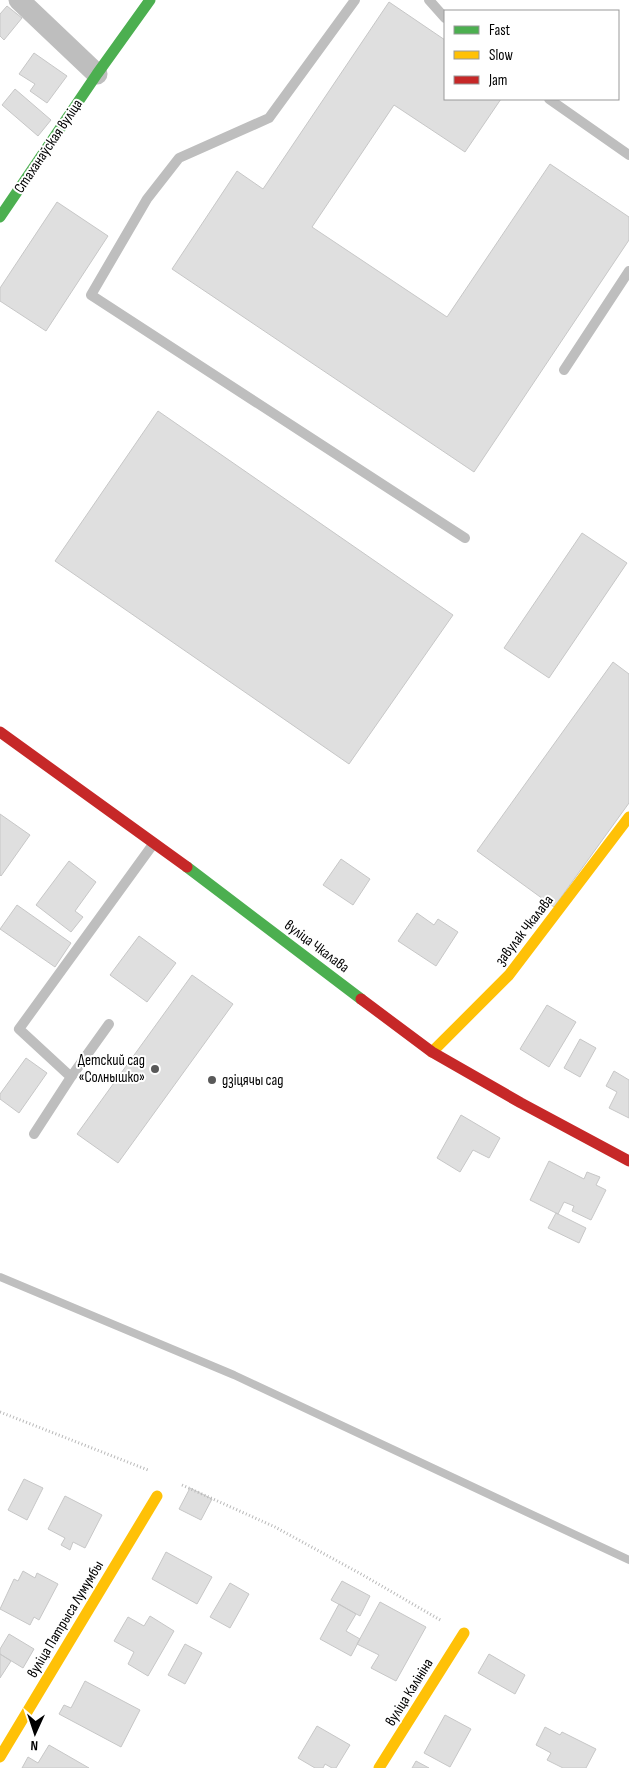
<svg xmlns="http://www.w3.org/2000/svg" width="629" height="1768" viewBox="0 0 629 1768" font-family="'Sofia Sans Condensed',sans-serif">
<rect width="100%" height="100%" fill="#fff"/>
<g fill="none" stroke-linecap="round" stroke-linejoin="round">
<!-- stream -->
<path stroke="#bfbfbf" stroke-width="8" d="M0 1277 234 1375 629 1560"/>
</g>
<!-- building -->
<path fill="#dfdfdf" stroke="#c7c7c7" d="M389 2 445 40V99H501L465 152 394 105 312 227 447 317 550 164 629 217V240L474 472 172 269 237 171 263 189Z
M7 6 22 18 4 40 0 36V14Z
M34 53 67 76 47 103 30 91 35 84 19 74Z
M15 89 51 120 38 136 2 105Z
M57 202 108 236 46 331 0 301V288Z
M158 411 453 615 349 764 55 561Z
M582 533 627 563 549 678 504 648Z
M613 662 629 674V803L554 907 477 851Z
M0 814 30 835 1 876 0 875Z
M341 859 370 879 353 905 323 885Z
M69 861 96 882 75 911 83 917 71 932 36 905Z
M17 905 71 943 55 967 0 929Z
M417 913 434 925 438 919 458 932 436 966 398 941Z
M139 936 176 963 147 1002 110 975Z
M192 975 233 1004 118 1163 77 1134Z
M547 1005 576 1022 549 1067 520 1049Z
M580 1039 596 1048 580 1077 564 1068Z
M26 1058 47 1073 19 1113 0 1099V1094Z
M614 1071 629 1080V1118L609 1108 617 1092 606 1086Z
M461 1115 500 1138 489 1158 473 1150 460 1172 437 1158Z
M549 1161 584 1179 587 1172 600 1177 596 1185 606 1190 591 1220 572 1211 574 1206 564 1202 558 1214 530 1200Z
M556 1213 586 1228 579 1243 548 1228Z
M24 1479 43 1488 27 1520 8 1510Z
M190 1488 212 1499 201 1520 179 1509Z
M65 1496 102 1515 85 1548 73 1542 70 1550 61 1545 65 1538 48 1529Z
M166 1552 212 1577 197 1604 152 1579Z
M23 1571 35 1578 37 1573 58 1584 39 1620 34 1617 30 1625 0 1609 14 1579 18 1581Z
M342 1581 370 1596 360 1616 331 1600Z
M230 1583 249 1594 230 1628 210 1617Z
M380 1602 426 1627 396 1681 371 1668 379 1655 357 1644Z
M339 1604 356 1614 346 1631 360 1639 351 1656 320 1639Z
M150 1616 174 1631 148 1676 128 1664 134 1652 114 1641 128 1617 144 1626Z
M9 1634 34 1649 23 1668 0 1654V1649Z
M185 1644 202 1653 185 1684 168 1675Z
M0 1654 11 1661 0 1678Z
M489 1654 525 1675 515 1694 478 1673Z
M85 1681 140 1710 121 1747 59 1714 64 1705 71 1708Z
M445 1715 471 1729 450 1767 424 1753Z
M317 1726 350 1745 336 1768H332L325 1764 323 1768H315L298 1758Z
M545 1727 560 1735 562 1732 596 1749 586 1768H563L547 1760 551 1753 536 1745Z
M49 1745 89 1768H22L28 1757 38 1763Z
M416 1761 429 1768H412Z"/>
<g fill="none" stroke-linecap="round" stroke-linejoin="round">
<!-- path -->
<path stroke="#b9b9b9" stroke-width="3" stroke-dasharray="1 2.5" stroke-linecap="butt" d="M0 1412 148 1470
M182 1485 275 1527 361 1574 442 1621"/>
<!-- lane -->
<path stroke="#bebebe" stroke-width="10" d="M355 0 269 118 179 158 147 199 91 295 465 538
M429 0 445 18
M549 99 629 155
M564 370 629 271
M71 1077 109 1024
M34 1134 71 1077 19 1029 154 843"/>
<!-- street -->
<path stroke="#bebebe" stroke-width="21" d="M19 0 97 74"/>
<!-- fast -->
<path stroke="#4caf50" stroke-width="11" d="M0 217 97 74 150 0
M187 867 361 999"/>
<!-- slow -->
<path stroke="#ffc107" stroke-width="11" d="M432 1052 509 975 629 817
M0 1757 157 1496
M379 1768 464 1633"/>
<!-- jam -->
<path stroke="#c62828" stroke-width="11" d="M0 732 187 867
M361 999 432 1052 521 1103 629 1161"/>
</g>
<!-- markers -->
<g fill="#595959" stroke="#fff" stroke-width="2">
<circle cx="155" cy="1069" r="5"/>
<circle cx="212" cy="1080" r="5"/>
</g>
<g text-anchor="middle" stroke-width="4" stroke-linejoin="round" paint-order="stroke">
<!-- street labels -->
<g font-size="15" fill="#000" stroke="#fff">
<text transform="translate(48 146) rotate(-56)" y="5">Стаханаўская вуліца</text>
<text transform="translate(524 930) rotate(-52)" y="5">завулак Чкалава</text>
<text transform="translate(317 946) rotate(37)" y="5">вуліца Чкалава</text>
<text transform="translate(65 1619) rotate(-59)" y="5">вуліца Патрыса Лумумбы</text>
<text transform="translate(409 1692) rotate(-58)" y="5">вуліца Калініна</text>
</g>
<!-- poi labels -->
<g font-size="15" fill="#000" stroke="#fff" text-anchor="end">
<text x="145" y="1065">Детский сад<tspan x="145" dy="17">«Солнышко»</tspan></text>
<text x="222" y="1085" text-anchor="start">дзіцячы сад</text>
</g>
</g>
<!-- legend -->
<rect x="444" y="10" width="175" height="90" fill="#ffffff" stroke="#999999"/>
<rect x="454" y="26" width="25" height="8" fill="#4caf50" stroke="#999999"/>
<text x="489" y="35" font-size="15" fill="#000000">Fast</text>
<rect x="454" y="51" width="25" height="8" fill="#ffc107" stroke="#999999"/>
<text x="489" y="60" font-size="15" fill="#000000">Slow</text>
<rect x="454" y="76" width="25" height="8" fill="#c62828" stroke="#999999"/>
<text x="489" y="85" font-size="15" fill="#000000">Jam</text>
<!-- north arrow -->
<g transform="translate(35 1733) rotate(183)" stroke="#ffffff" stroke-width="4" paint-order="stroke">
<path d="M0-4L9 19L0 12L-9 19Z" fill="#000000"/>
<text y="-8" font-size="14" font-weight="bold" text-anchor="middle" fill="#000000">N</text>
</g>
</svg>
